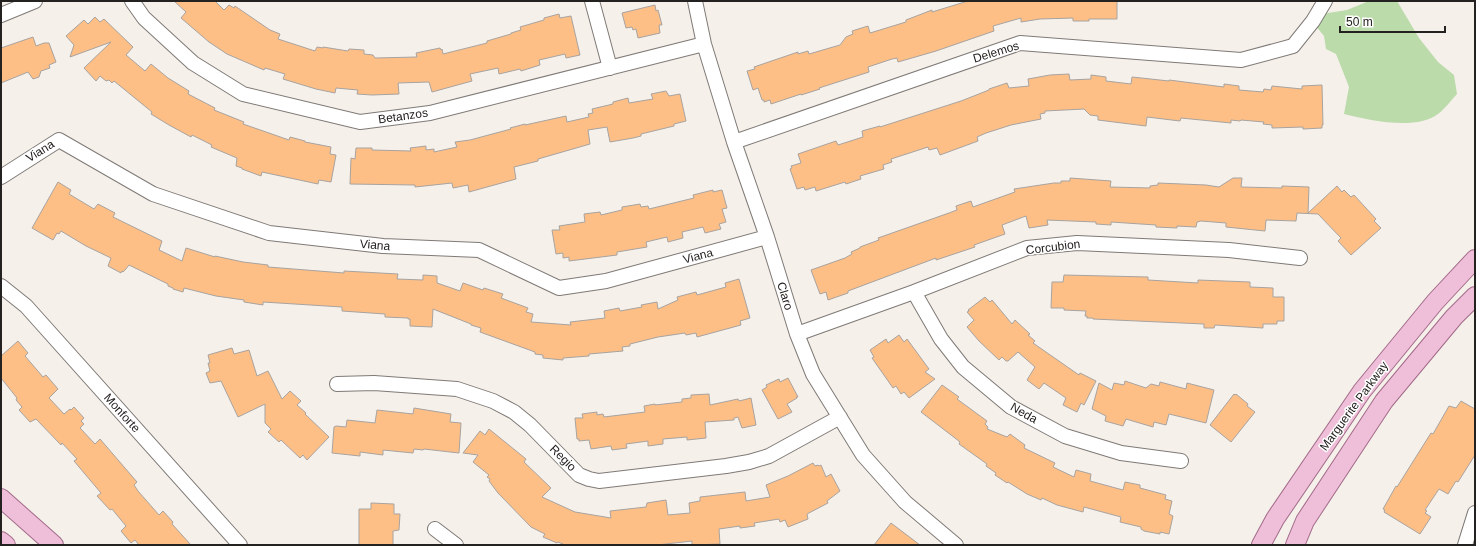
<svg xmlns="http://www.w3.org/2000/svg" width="1476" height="546" viewBox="0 0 1476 546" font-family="Helvetica,sans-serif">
<rect width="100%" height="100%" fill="#f6f0eb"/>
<!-- green -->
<path fill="#bbdbaa" d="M1369 1H1397L1419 38 1438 62 1454 75 1457 94C1451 100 1445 109 1438 114 1416 131 1369 120 1344 114L1349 87 1336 54 1326 49 1324 36 1315 25 1322 14 1347 10Z"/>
<!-- building -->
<path fill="#febf87" stroke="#a8a39f" d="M174 1H215L224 10 229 5 234 8 235 6 270 30 280 34 278 39 315 51 317 47 323 48V47L348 51 349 49 364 50V54L373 55 375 58 417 57 416 53 440 48 441 50 442 49 443 54 487 43V41L511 34V33L521 30 520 27 544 20V18L559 14 560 18 571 16 580 55 566 58 565 54 539 60 540 65 521 71 520 69 499 74 498 68 470 74 472 81 432 92 429 82 398 83 399 94 372 95 357 94 358 90 336 88 335 93 316 89 283 79 285 74 265 68 264 70 227 54 209 42 181 18 186 12Z
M968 1H1117V19H1089V21H1073V18L1040 19 1021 22V18L993 26 994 31 936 51 898 62 897 58 892 59 868 67 869 72 819 88 820 89 801 95V94L771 104 770 100 764 102V100H762L758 88 753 90 747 71 755 69 754 67 798 52V54L808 51 809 54 840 45 846 37 853 34 852 31 868 26 870 33 906 22V20L932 10V12Z
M655 5 656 11 658 10 662 25H659L660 33 638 38 636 29 633 30 632 27 626 28 622 13Z
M95 17 100 22 104 19 133 47 126 55 145 71 151 64 168 78 189 91 188 94 215 108 214 110 244 122 243 124 289 140 290 137 305 141V142L331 147 330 154 336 155 331 182 319 180 318 184 262 172 261 176 242 169V168L236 166 237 158 211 147 212 145 192 135 191 137 169 125 151 114 152 112 114 81 112 83 109 80 106 81 100 76 96 81 84 68 111 42 70 57 74 45 66 36 84 20 88 24Z
M33 37 36 46 44 43H49L56 62 49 65 50 68 41 71 39 77 33 79 28 72 1 83V48Z
M1069 74 1070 80 1091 79V75L1106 77V81L1131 84 1132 77 1169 81V80L1224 87V84L1239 86V90L1263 92 1264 89 1271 90 1272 86 1302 89V86L1322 85 1323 125H1322V128L1303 129V127L1272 128V125L1263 124 1264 122 1241 120 1240 121 1231 120V123L1181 118 1180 121 1147 117 1146 126 1098 120V116L1090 115 1084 109 1045 111V113L1040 114 1041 119 1011 125 986 133 977 137 978 141 940 155 937 148 929 150 928 147 891 159 892 162 883 165 884 169 860 176 861 179 846 184 845 182 816 191 815 187 805 190 804 187 797 189 790 169 792 168 791 166 801 163 798 154 836 141 838 145 863 137 862 131 880 126V127L961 101 989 90V89L1007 83 1009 88 1029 86 1028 79 1050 75Z
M666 91 669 96 680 94 686 121 674 124V126L641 134V136L633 138 610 142 607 127 588 130 590 144 538 159V161L514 167 516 179 469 192 468 185 453 188 452 183 415 187V185L350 184 351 158 355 159 356 148H372V150L411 151 410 148 426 146V150L434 149V152L457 147 455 142 470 140 511 129 510 128 525 124V125L566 116 567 122 589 117 588 114 593 113 592 109 613 104V102L628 98 629 103 653 99 651 94Z
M1070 178 1111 181 1110 187 1150 188V186L1158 185V183L1206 185 1219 187 1233 178H1242L1241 187 1282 188V186L1309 187 1308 213 1337 186 1342 192 1344 190 1351 197 1354 195 1376 219 1374 221 1381 228 1351 255 1338 241 1341 238 1318 214 1297 213 1296 221 1266 220 1265 231 1226 227V223L1201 221 1197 222 1196 227 1177 226V228L1156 227V225L1111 222V225L1096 224V222L1047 220 1048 225 1029 228 1026 216 1002 225 1005 234 974 245 975 247 936 260V258L848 291V293L828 300 826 292 820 294 811 270 845 258 852 254 851 252 860 248V247L879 240 878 238 949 213 957 210 956 206 971 201 973 207 1015 192 1014 189 1054 183H1061V181H1070Z
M58 182 71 190 69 194 94 209 98 204 115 213 113 217 162 241 159 250 182 261 186 248 215 257V256L243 262 268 265V267L344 273V271L398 274 397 279 423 280V275L437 276V283L460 291 463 283 483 290 484 288 503 294 501 298 528 308 526 312 533 314 531 322 571 325 570 322 605 318 604 311 619 308 620 311 642 307 641 305 657 302 658 309 678 300 677 297 696 292 697 295 726 287 725 283 739 279 750 318 740 321 741 325 697 337 696 333 686 335 685 333 658 337 630 344V346L622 347 623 351 589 354V356L563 358V360L543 358V355L535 354V352L480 332 481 328 471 325V324L433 309 432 327 410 326V319H408V318L385 317V314L342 311V307L263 302V305L244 302V300L216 296 184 288 183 292 173 289V288L168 286V284L129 265 125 270 123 272 122 271 121 273 108 266 111 258 86 246 61 231 59 234 57 233 53 240 32 228Z
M713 190V192L722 190 727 208 722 209 726 222 719 224 721 229 705 233 703 227 682 232 683 238 668 242 667 237 646 242 647 247 617 252V255L569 261V257L563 258V253L556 254 552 230H560L559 226 585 222 584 214 600 212 601 215 622 210V207L640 204 641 207 648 206 649 209 694 198 693 195Z
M1064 275 1148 277V280L1198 283V280L1250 282V287L1273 288V297H1284V321H1277V324H1263V328L1215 325 1214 328H1204V324L1093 319V318H1087V316H1085L1086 311 1064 310V308H1051L1052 282H1063Z
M985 297 990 302 992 300 1012 324 1015 320 1030 334 1028 335 1035 341 1033 343 1079 375 1080 373 1096 381 1084 405 1081 403 1077 412 1063 405 1066 398 1044 383 1039 389 1027 380 1035 367 1018 352 1008 361H1006L1002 357 999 360 979 341 967 327 974 320 967 312 969 311 968 310Z
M899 335 904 342 907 339 929 369 925 372 935 379 909 398 904 392 901 394 896 386 893 388 872 358 874 357 870 350 886 339 888 343Z
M18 341 28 353 25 356 43 377 46 375 58 389 49 398 64 414 70 409 71 410 74 407 84 418 81 421 84 424 80 428 95 444 100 439 137 482 134 485 138 491 159 515 163 511 173 522 172 524 191 545H139L135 540 131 543 121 531 126 526 112 509 110 510 97 496 101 493 74 461 77 459 62 443 61 445 36 419 30 422 19 410 22 407 16 400 17 398 1 378V356Z
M232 348 234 354 249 350 257 376 268 371 282 399 290 391 301 401 297 405 306 413 305 414 329 437 307 460 303 455 300 458 281 440 279 442 268 432 271 429 265 423V404L238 417 221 381 210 383 206 373 210 371 208 363H210L208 355Z
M788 378 798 397H796L797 398 787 404 792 412 778 419 762 390 767 387 766 385 779 379 780 382Z
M1125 381 1146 388 1151 384 1159 386 1160 382 1186 389 1187 383 1214 390 1206 423 1169 414 1166 425 1154 422 1153 427 1126 419 1123 426 1105 421 1106 416 1092 409 1099 383 1112 390 1114 383 1124 385Z
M942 385 959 397 957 399 987 421 985 424 988 427 987 429 1007 437 1010 434 1025 445 1024 448 1055 463 1053 467 1074 477 1076 470 1091 474 1090 481 1123 490 1125 482 1140 485V488L1166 495 1165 499 1172 501 1169 514 1173 516 1169 534 1160 532V534L1144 531 1141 529V527L1120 522 1121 517 1084 507 1083 512 1057 505 1042 498 1041 500 1027 494 1008 482 1007 483 995 475 996 473 986 466 987 464 959 444 960 442 955 438 921 412Z
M709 394 710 405 738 399 739 401 751 398 756 425 742 428 738 417 734 418V420L705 422 706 438 687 440V437L663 439V444L648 446V441L626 444 627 448 612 450 611 446 591 449 589 440 579 441V439H577L575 418H583L582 414 597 412V415L603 414 604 417 645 412 644 406 655 404V405L682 402V399L691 398V395Z
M1234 394 1235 395 1236 394 1248 404 1247 406 1255 412 1231 442 1210 425Z
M1461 401 1475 409V455L1458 482 1456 481 1448 494 1439 489 1425 510 1427 511 1425 513 1431 517 1420 534 1384 512 1385 510 1383 509 1396 486 1397 487 1431 433 1433 434 1449 406 1456 408Z
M414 408 451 414 450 422 461 423 459 453 424 449 423 450 414 449 413 453 383 450V455L360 452V456L332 453 334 427 336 426 346 427 347 420 375 423 377 410 413 414Z
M489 429 526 459 524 462 551 488 542 497 575 512 611 518 610 511 646 507 647 503 666 500 668 515 690 513 689 503 700 501V497L745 492 746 501 770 497 766 485 788 476 813 463 815 466 818 465 819 466 821 465 826 477 831 474 840 491 827 501 828 503 807 514 808 519 788 527 785 520 780 522 779 519 754 523 755 526 740 528V526L719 529 720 544 692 545V541L657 545H565L558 542 557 543 543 537 545 534 531 527 498 493 489 481 490 479 487 477 489 475 473 462 478 455 463 453 480 431 485 435Z
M371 503 394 504V514H400L399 530 393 531V545H359V509H371Z
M891 523 920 545H874Z"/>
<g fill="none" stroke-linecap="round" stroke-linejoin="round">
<!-- minor casing -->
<g stroke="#7f7a76" stroke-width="16">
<path id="minor" d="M132 1 144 18 193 63 243 94 360 122 430 113 704 44
M592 1 610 68
M695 1 704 44 734 142 767 237 797 334 813 374 863 455 905 502 956 545
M1 15 35 1
M734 142 1020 43 1241 60 1293 46 1313 21 1325 1
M1 177 59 140 153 194 269 233 383 246 479 250 559 288 606 281 767 237
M1 286 26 306 240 545
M914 292 941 339 963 367 1011 407 1065 436 1121 453 1181 461
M797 334 914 292 1027 248 1077 243 1229 250 1300 258
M337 384 374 383 457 389 493 401 514 412 530 425 579 475 589 479 599 481 726 466 749 462 769 456 840 417
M435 529 456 545
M1465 545 1475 513"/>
</g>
<!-- major casing -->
<g stroke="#a16b88" stroke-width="20">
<path id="major" d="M1 498 54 545
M1 541 6 545
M1261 545 1275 519 1362 391 1435 302 1475 259
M1295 545 1305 521 1384 401 1454 317 1475 296"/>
</g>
<!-- minor -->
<use href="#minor" stroke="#fff" stroke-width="14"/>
<!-- major -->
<use href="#major" stroke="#efbed9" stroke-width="18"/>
</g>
<g text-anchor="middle" stroke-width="3" stroke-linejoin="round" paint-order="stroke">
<!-- street labels -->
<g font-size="12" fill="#242220" stroke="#fff">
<text transform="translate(996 52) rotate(-17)" y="4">Delemos</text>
<text transform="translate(403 116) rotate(-8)" y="4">Betanzos</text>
<text transform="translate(40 151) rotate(-32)" y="4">Viana</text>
<text transform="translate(375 245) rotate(5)" y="4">Viana</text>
<text transform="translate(1053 247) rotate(-7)" y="4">Corcubion</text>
<text transform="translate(698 256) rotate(-15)" y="4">Viana</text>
<text transform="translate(785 296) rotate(73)" y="4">Claro</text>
<text transform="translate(1354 406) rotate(-54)" y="4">Marguerite Parkway</text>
<text transform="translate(122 413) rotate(48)" y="4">Monforte</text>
<text transform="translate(1024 413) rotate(30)" y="4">Neda</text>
<text transform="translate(563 458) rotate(45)" y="4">Regio</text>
</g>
</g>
<!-- border -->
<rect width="1476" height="546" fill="none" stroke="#242220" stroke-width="4"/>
<!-- scale -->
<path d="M1340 26v6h105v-6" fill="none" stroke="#242220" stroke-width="2"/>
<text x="1346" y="26" font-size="12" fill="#242220" stroke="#ffffff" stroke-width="3" paint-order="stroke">50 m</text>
</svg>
